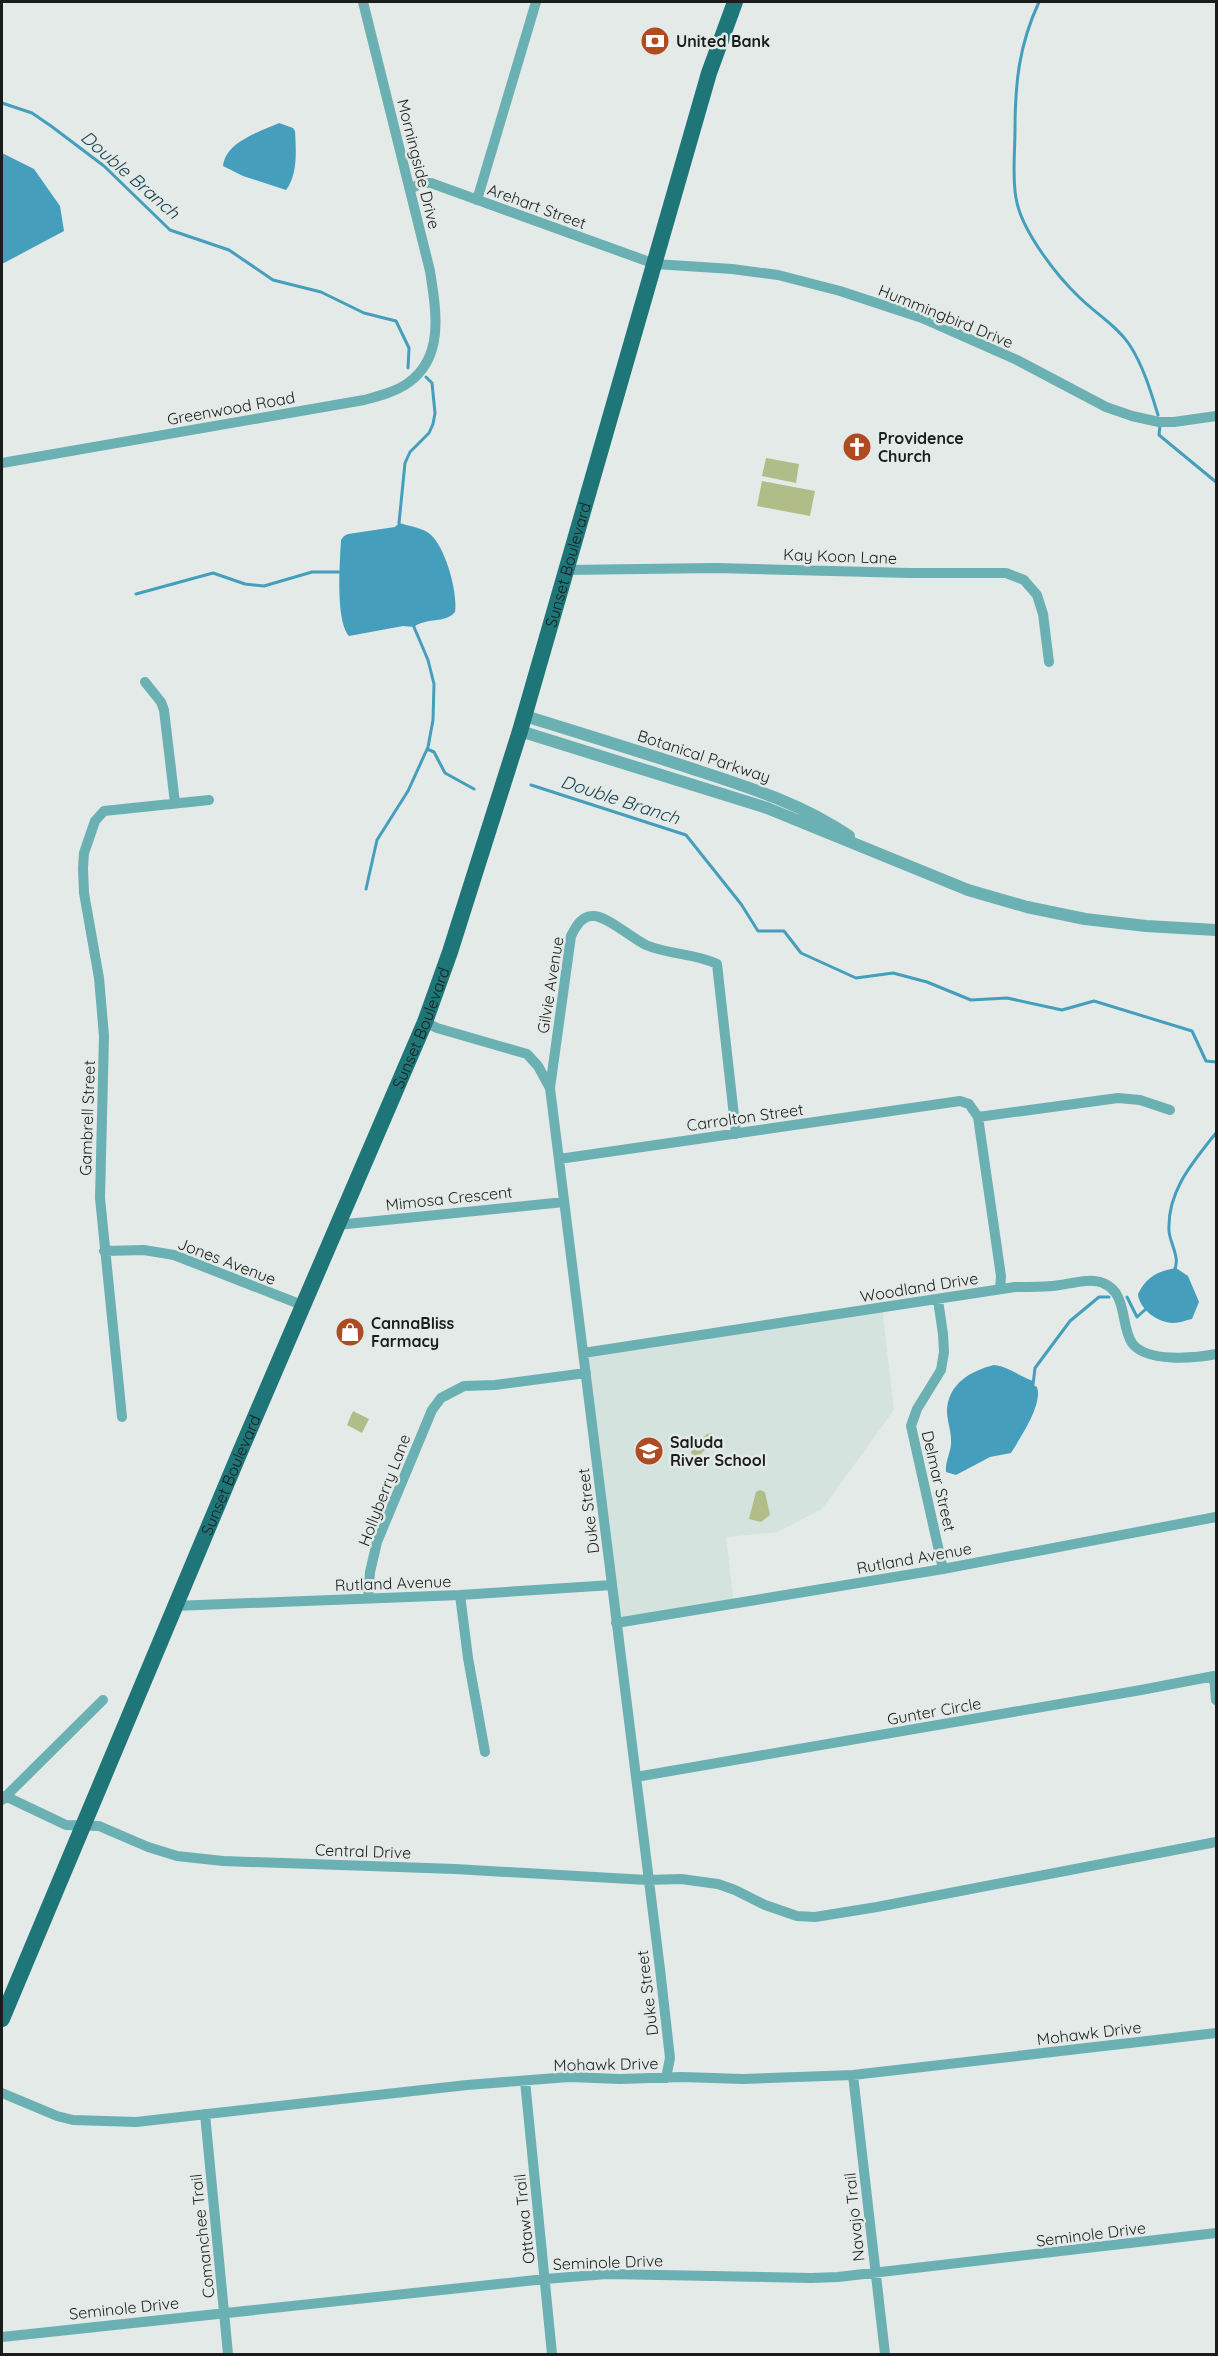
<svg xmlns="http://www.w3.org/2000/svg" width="1218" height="2356" viewBox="0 0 1218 2356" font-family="Quicksand,sans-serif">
<rect width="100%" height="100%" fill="#e4eae8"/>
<!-- built -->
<path fill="#d4e3dd" d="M882 1308 894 1410 822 1509 777 1532 726 1537 734 1604 616 1623 583 1353Z"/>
<!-- green -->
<path fill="#b0bd88" d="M766 458 799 464 796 483 762 476Z
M762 481 815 491 810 516 757 506Z
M353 1411 369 1419 362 1433 347 1425Z
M712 1433 714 1439C704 1446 706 1456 692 1456L690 1444 704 1437 707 1434Z
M760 1490 765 1492 770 1515 761 1522 749 1519 756 1492Z"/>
<!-- water -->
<path fill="#449ebc" d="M279 123 293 128 295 131C296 150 298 174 286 190L243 176 223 166C226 141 260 132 279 123Z
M2 153 34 169 60 206 64 231 2 264Z
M399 523C409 526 424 528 431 535 446 549 458 593 455 612 445 624 426 617 414 627L403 626 349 636C335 620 340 561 341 540L344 536 348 534 395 527Z
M1176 1268 1188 1276 1199 1302 1192 1319C1186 1320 1180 1323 1173 1323 1158 1323 1139 1309 1138 1294 1146 1277 1158 1271 1176 1268Z
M994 1365C1009 1367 1019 1376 1033 1381V1385L1037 1387C1043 1405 1020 1438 1011 1453L990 1457 956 1475 946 1472C945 1460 952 1451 951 1440 951 1430 947 1421 947 1411 948 1384 970 1371 994 1365Z"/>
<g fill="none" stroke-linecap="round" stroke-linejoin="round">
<!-- stream -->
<path stroke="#449ebc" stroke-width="3" d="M1039 2C1019 45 1015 83 1015 130 1015 152 1012 177 1016 198 1021 230 1056 275 1079 297 1095 313 1116 325 1129 344 1143 365 1151 392 1158 415
M2 103 32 113 51 126 104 166 170 230 229 250 273 280 321 292 364 313 396 321 409 348 408 368
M1160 425 1159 435 1216 482
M399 523 405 463 410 452 429 433 433 424 435 413 432 383 426 377
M136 594 213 573 245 584 264 586 312 572H339
M427 749 434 752 445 773 474 789
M531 785 686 835 741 904 758 931H784L801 953 856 978 893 973 927 982 971 1000 1007 998 1062 1010 1094 1001 1192 1031 1206 1061 1216 1062
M366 889 377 840 408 791 428 747 433 720 434 684 428 660 414 627
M1174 1271C1181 1258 1170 1244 1169 1231 1167 1191 1193 1162 1216 1133
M1127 1297 1137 1317 1147 1308
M1033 1385 1035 1368 1070 1321 1099 1297H1109"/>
<!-- minor -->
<path stroke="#6bb0b2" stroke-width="10" d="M410 189 422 183H431L655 264 732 269 778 275 840 291 922 318 1017 360 1106 407 1132 416 1159 422H1174L1216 416
M477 200 536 2
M2 463 364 400C379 396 395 392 408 383 445 357 436 310 430 271L363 2
M565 570 716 568 910 573H1006L1024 580 1037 595 1043 614 1049 662
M145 682 161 702 164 710 175 803
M425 1022 437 1028 527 1054 538 1066 550 1088 660 1969 670 2058 666 2078
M550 1088 571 936C576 926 582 915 594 916 609 917 631 938 646 945 669 955 695 953 717 964L736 1134
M978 1117 1118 1098 1140 1100 1170 1110
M559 1159 960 1101 969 1104 978 1117 1001 1276 1000 1289
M337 1225 564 1202
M104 1251 144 1250 174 1255 302 1305
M938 1300 943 1334 944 1352 941 1370 917 1409 911 1426 943 1569
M583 1353 1015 1287C1028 1287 1040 1287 1052 1286 1067 1285 1089 1277 1103 1283 1128 1293 1120 1325 1132 1343 1146 1363 1196 1358 1216 1354
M122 1417 100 1198 104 1036 99 978 84 893 83 868 84 853 95 821 104 811 209 800
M460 1595 468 1658 485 1752
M368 1598 370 1572 377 1542 432 1410 441 1398 464 1386 495 1385 586 1373
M174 1606 460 1595 612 1585
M616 1623 943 1569 1216 1517
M636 1777 1141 1690 1214 1676 1216 1700
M5 1796 66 1825 99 1826 148 1847 177 1856 223 1861 455 1869 647 1880 681 1879 718 1884 735 1890 765 1905 797 1916 815 1917 877 1907 1216 1842
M2 1800 103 1700
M853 2075 885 2354
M525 2081 552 2354
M2 2093 57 2116 73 2120 136 2122 467 2085 569 2077 620 2079 682 2077 743 2079 853 2075 1216 2033
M205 2114 228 2354
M2 2337 545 2279 607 2274 811 2278 838 2277 1216 2233"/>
<!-- tertiary -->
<path stroke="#6bb0b2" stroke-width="12" d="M525 716C580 733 635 750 690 768 745 786 801 803 849 836
M520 731 767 808 968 890 1027 907 1085 919 1146 926 1216 930"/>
<!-- primary -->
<path stroke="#1e7678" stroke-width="16" id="s1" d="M2 2019 240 1452 425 1022 450 952 520 731 709 73 735 2"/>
</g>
<!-- icons -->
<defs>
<g id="bank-disc" transform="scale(1.5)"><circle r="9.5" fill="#b04a20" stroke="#e4eae8"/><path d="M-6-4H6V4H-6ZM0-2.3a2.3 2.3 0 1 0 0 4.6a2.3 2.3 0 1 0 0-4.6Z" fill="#fff"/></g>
<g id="church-disc" transform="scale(1.5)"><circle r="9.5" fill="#b04a20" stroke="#e4eae8"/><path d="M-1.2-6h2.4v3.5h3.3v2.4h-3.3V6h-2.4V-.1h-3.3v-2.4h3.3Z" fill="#fff"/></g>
<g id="shop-disc" transform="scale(1.5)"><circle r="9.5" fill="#b04a20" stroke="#e4eae8"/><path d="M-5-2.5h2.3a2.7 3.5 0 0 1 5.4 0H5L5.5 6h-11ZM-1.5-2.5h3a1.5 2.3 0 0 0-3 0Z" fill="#fff"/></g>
<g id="school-disc" transform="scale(1.5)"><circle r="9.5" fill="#b04a20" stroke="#e4eae8"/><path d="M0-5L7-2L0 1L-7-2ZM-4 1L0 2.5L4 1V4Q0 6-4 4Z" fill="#fff"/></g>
</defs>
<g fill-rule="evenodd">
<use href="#bank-disc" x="655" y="41"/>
<use href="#church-disc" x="857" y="447"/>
<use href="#shop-disc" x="350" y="1332"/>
<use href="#school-disc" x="649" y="1451"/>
</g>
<g text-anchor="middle" stroke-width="5" stroke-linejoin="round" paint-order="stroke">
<!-- poi labels -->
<g font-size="16" font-weight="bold" fill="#1b1d1c" stroke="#e4eae8" text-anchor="start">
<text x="676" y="47">United Bank</text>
<text x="878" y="444">Providence<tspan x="878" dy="18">Church</tspan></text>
<text x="371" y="1329">CannaBliss<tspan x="371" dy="18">Farmacy</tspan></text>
<text x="670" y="1448">Saluda<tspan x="670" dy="18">River School</tspan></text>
</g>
<!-- street labels -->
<g font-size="16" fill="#1b1d1c" stroke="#e4eae8">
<text transform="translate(419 164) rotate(76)" y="6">Morningside Drive</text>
<text transform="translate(537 206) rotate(20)" y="6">Arehart Street</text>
<text transform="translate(946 316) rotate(22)" y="6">Hummingbird Drive</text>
<text transform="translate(231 408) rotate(-10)" y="6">Greenwood Road</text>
<text transform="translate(840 556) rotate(2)" y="6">Kay Koon Lane</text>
<text dy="6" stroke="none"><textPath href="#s1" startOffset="1562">Sunset Boulevard</textPath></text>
<text transform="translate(704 756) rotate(18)" y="6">Botanical Parkway</text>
<text transform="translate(550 985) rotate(-81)" y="6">Gilvie Avenue</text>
<text dy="6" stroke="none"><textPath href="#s1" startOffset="1076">Sunset Boulevard</textPath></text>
<text transform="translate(745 1117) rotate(-8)" y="6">Carrolton Street</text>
<text transform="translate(87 1118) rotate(-88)" y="6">Gambrell Street</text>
<text transform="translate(449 1198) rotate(-6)" y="6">Mimosa Crescent</text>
<text transform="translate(227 1261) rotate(21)" y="6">Jones Avenue</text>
<text transform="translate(919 1287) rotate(-9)" y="6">Woodland Drive</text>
<text dy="6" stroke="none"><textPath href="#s1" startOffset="590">Sunset Boulevard</textPath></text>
<text transform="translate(939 1481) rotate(77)" y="6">Delmar Street</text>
<text transform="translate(384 1490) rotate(-69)" y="6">Hollyberry Lane</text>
<text transform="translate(588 1511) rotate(-97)" y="6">Duke Street</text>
<text transform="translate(914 1558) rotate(-10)" y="6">Rutland Avenue</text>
<text transform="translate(393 1583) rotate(-2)" y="6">Rutland Avenue</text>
<text transform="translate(934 1711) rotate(-10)" y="6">Gunter Circle</text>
<text transform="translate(363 1851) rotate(2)" y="6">Central Drive</text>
<text transform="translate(647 1993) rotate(-97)" y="6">Duke Street</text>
<text transform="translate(1089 2033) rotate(-7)" y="6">Mohawk Drive</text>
<text transform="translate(606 2064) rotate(-1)" y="6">Mohawk Drive</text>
<text transform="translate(854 2217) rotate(-96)" y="6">Navajo Trail</text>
<text transform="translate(524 2219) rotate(-96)" y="6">Ottawa Trail</text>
<text transform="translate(1091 2234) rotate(-7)" y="6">Seminole Drive</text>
<text transform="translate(202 2236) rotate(-96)" y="6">Comanchee Trail</text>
<text transform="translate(608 2262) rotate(-2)" y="6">Seminole Drive</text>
<text transform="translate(124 2308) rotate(-6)" y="6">Seminole Drive</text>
</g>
<!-- water labels -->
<g font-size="18" font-style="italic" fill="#173f4c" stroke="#e4eae8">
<text transform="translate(130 175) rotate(41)" y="6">Double Branch</text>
<text transform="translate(620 800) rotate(18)" y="6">Double Branch</text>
</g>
</g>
<!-- border -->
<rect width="1218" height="2356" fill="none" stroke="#1b1d1c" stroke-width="6"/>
</svg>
